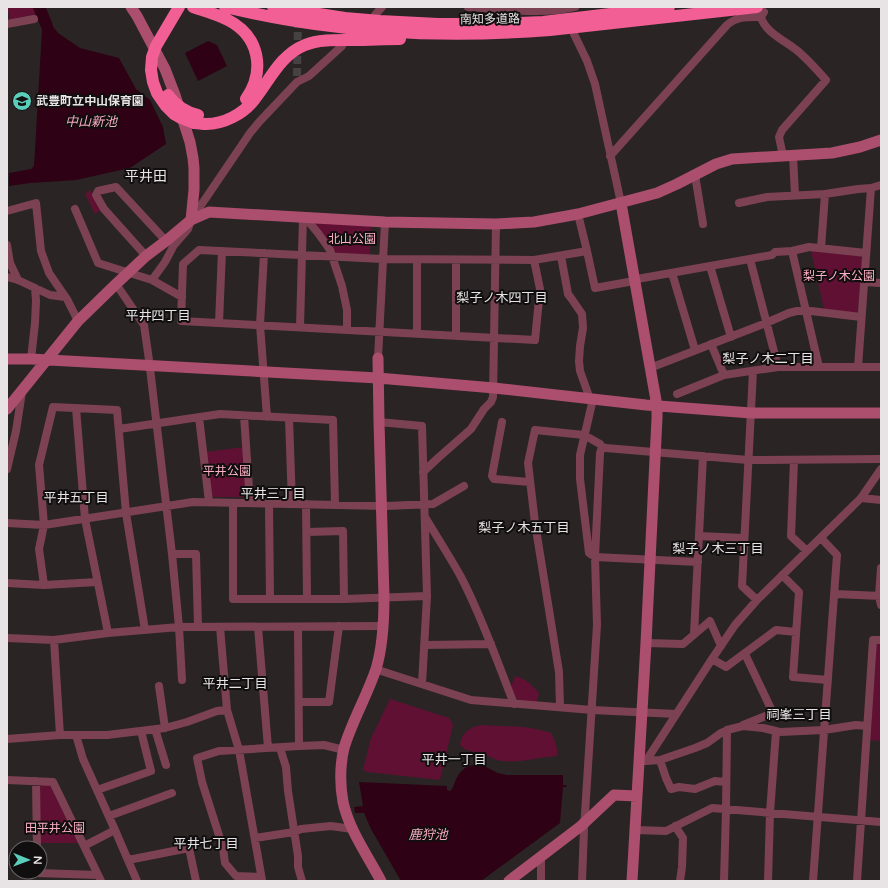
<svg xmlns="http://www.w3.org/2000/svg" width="888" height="888" viewBox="0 0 888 888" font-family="'Varela Round','Noto Sans JP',sans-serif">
<rect width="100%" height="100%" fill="#2a2425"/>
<!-- green -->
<path fill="#601032" d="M7 7H33L36 14 10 20Z
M90 190 101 210 95 214 85 194Z
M316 222 371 224 370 255 336 254 315 227Z
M811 251 860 256 862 259 858 311 856 313 824 309Z
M244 447 247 495 245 497H213L211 495 206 452Z
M879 643H881V741L870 740 876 645Z
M515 676C525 678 532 685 539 693L537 702C528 701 511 702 511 689 511 685 514 680 515 676Z
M390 699 449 718 453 725 440 780 367 772 363 770 371 738Z
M481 725C495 726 509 726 523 727 532 728 542 730 551 733 555 740 558 748 557 756 539 757 521 763 502 761 495 761 489 755 482 754 474 752 465 751 460 745 461 733 470 727 481 725Z
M42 785H49L52 787 79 843H40V786Z"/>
<!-- water -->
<path fill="#2e0214" d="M51 24 58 33 80 48 119 58 136 89 150 100 163 127 166 144 130 168 76 180 30 183 9 186V173L31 169 34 166 42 30Z
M208 41 217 45 227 66 198 81 185 53Z
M472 765 484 766 498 773 507 775H563V785H567L566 787H563L560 823 481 881H401L371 829 364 813H355L354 807 363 806 359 782 447 786V790L450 791 452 789C457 777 459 769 472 765Z"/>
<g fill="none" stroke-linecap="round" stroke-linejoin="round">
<!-- river -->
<path stroke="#2e0214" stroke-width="12" d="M39 7 47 26"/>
<!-- street-tunnel -->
<path stroke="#464142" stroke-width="8" stroke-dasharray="8 4" stroke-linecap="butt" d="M297 76 298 18"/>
<!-- street -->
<path stroke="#7c4254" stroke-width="8" d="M468 7C501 9 544 15 575 7
M764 12 761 17C765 33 788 42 800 53 809 61 818 71 826 80L782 130 779 137 783 156
M375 15 382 7
M7 24 34 19
M574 34 587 61 595 84 621 203
M610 156 727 25C737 16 748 17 761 17
M793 156 795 195
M695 175 703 224
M739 203 767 197 825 194 858 189 871 188 881 185
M75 209 98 263 152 280 182 297
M7 211 36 203 41 251 49 273 62 292 67 299 78 321
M578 214 587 251 595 288 634 281 637 279 772 255 775 252 792 251 809 247 866 253
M303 217 307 220 318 233 330 250 342 286 347 310V329
M7 245 10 263 18 280
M821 248 825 194
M792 251 819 367
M264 253 260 325 267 417
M146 256 104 209 96 195 98 191 116 187 166 241
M561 256 568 294 571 298 582 314 583 328 580 346 579 361 580 371 590 399
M750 259 778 367
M534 260 540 289 535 340 181 321 183 264 199 250 383 259 534 260 587 251
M710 266 731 337
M672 273 695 350
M7 277 18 280 50 295 65 297
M152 280 165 262 174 245 188 229 191 220 250 133 260 121 297 82 309 76 342 46
M864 282 881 283
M116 284 144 325 149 360 172 554 179 627 182 680
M219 323 222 251
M300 327 303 217
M417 333V260
M456 335V260
M711 344 724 375
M378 358 385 222
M31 359 35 323 36 301 35 288
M858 367 871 188
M650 368 766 323 789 313 797 311H811L861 317
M753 371 742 586 757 600
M677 394 724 375 778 367H881
M593 399 580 455V479L589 553 595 557 698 562
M76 408 85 519 108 633
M244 416 250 503
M199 417 209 502
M289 418 292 504
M379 422 422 426 427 596 422 684
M502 422 492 476 494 479 530 482
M119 429 220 414 333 420 335 505
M794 460 791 536 807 551
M7 469 16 431 22 392
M423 472 438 458 471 429 484 409 491 402 493 397 496 224
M861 498 881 500
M233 503V599H344L427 596
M269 504 270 599
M306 504 307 599
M425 517C437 537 450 557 461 577 482 617 497 661 514 704
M7 523 44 525 193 502 386 506 433 504 464 486
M307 532 343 531 344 599
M699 536 744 538
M172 554H196L198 627
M881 568 879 596 881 605
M782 575 799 592 793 677 828 680
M7 583 44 585 97 582
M44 585 39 549 44 525 39 465 53 407 117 410 126 513 145 630
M835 594 881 596
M220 627 227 710 239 750 262 880
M258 627 268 748
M298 627 299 746
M694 634 703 456
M7 638 54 640 108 633 179 627 384 626
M54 640 60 735
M646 643 683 644 710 621 721 646
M425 645 491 644
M712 659 726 667 776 630 796 632
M375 669 471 700 592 710 676 714
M159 686 165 728
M299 702H329L339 626
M560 707 559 672 535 523 528 463 535 430 584 435 600 444 602 447 606 448 748 460 881 459
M743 725 773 713 745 654
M155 729 166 765
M76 735 83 759 115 830 137 881
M7 739 60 735H107L165 728 187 722 217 711 227 710
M280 748 286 767 288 791 298 856V867L302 881
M660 760 666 778 671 789 679 787 695 789 715 781 726 782
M639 761H646L712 659 735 625 757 600 861 498 881 469
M646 761 660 760 695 748 707 743 721 733 727 730 743 726 763 728 780 732 824 730 856 725 867 726
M7 780 53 782 101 881
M36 781 37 848
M97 790 151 771 141 731
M109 816 172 793
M675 826 683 838 682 867 680 881
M635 830 666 831 712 808 881 822
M255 838 294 832 301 829 331 826 352 829
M84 846 115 830
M128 860 189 848 196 881
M37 873 98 875
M261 877 236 876 225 863 223 848 202 782 197 758 219 751 299 746 324 745 344 750
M541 881V857
M582 881 584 829 597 625 595 557 600 453 602 447
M724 881 726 809 727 730
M768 881 770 813 776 731
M813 881 837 555 821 538
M857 881 873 640H881"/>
<!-- secondary -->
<path stroke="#ac4e6e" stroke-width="11" d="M131 7 137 16 165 69 175 95 190 142 193 158 194 168V190L191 220
M621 203 657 406V418L646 643 632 881
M378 358 379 422 384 597C384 621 383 646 376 669 367 696 352 721 344 748 340 765 340 785 343 802 349 830 368 856 381 881
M7 359H31L378 378 494 388 646 405 751 413H881
M7 409 78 321 116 284 146 256 166 241 191 220 209 212 385 222 496 224 534 222 578 214 657 193 677 184 716 164 732 159 832 153 860 147 881 140
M509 881 581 826 614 795 637 796"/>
<!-- highway -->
<path stroke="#f25f94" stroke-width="12" d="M193 7C205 11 217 14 228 20 259 36 266 70 246 99
M225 7C255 14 285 20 315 24 392 35 472 36 550 30L757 7
M273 7 345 18 380 21 438 24H498L543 22 669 7
M194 123C198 123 202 124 206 124 224 124 243 114 254 100 270 80 280 55 305 45 319 39 339 40 354 40 369 40 385 39 400 39"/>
<!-- highway-bridge -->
<path stroke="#f25f94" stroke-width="12" d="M179 7 156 46 152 57 151 70 153 82 157 93 166 106 174 114 181 118 194 123
M168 95C176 106 185 112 198 115"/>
</g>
<!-- icons -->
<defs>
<g id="school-disc" transform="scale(1)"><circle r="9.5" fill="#5bcebb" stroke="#100e0e"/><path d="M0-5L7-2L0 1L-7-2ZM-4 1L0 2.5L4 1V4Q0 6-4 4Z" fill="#111"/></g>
</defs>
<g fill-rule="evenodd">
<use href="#school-disc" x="22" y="101"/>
</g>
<g text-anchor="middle" stroke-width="4" stroke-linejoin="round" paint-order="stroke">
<!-- street labels -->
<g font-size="12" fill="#e8e4e5" stroke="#100e0e">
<text transform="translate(490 19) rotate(-1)" y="4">南知多道路</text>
</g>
<!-- poi labels -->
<g font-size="12" font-weight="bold" fill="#e8e4e5" stroke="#100e0e" text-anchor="start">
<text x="36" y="105">武豊町立中山保育園</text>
</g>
<!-- park labels -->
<g font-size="12" fill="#feb1c6" stroke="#100e0e">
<text x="352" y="243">北山公園</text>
<text x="839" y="280">梨子ノ木公園</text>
<text x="227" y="475">平井公園</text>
<text x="55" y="832">田平井公園</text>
</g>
<!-- water labels -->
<g font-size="13" font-style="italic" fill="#f7aac0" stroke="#100e0e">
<text x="91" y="126">中山新池</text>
<text x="428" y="839">鹿狩池</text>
</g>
<!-- neighbourhood labels -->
<g font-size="13" fill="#e8e4e5" stroke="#100e0e">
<text x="502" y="302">梨子ノ木四丁目</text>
<text x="158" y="320">平井四丁目</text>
<text x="768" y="363">梨子ノ木二丁目</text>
<text x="273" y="498">平井三丁目</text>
<text x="76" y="502">平井五丁目</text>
<text x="524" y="532">梨子ノ木五丁目</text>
<text x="718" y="553">梨子ノ木三丁目</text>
<text x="235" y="688">平井二丁目</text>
<text x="799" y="719">祠峯三丁目</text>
<text x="454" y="764">平井一丁目</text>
<text x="206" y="848">平井七丁目</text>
</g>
<!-- quarter labels -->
<g font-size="14" fill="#e8e4e5" stroke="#100e0e">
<text x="146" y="181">平井田</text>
</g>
</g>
<!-- border -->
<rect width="888" height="888" fill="none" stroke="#e8e4e5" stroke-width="16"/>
<!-- north arrow -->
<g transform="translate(28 860) rotate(91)"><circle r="19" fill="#100e0e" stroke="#666464"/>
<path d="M0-3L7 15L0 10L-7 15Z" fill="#5bcebb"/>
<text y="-6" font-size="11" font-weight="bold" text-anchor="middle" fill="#e8e4e5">N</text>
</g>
</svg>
